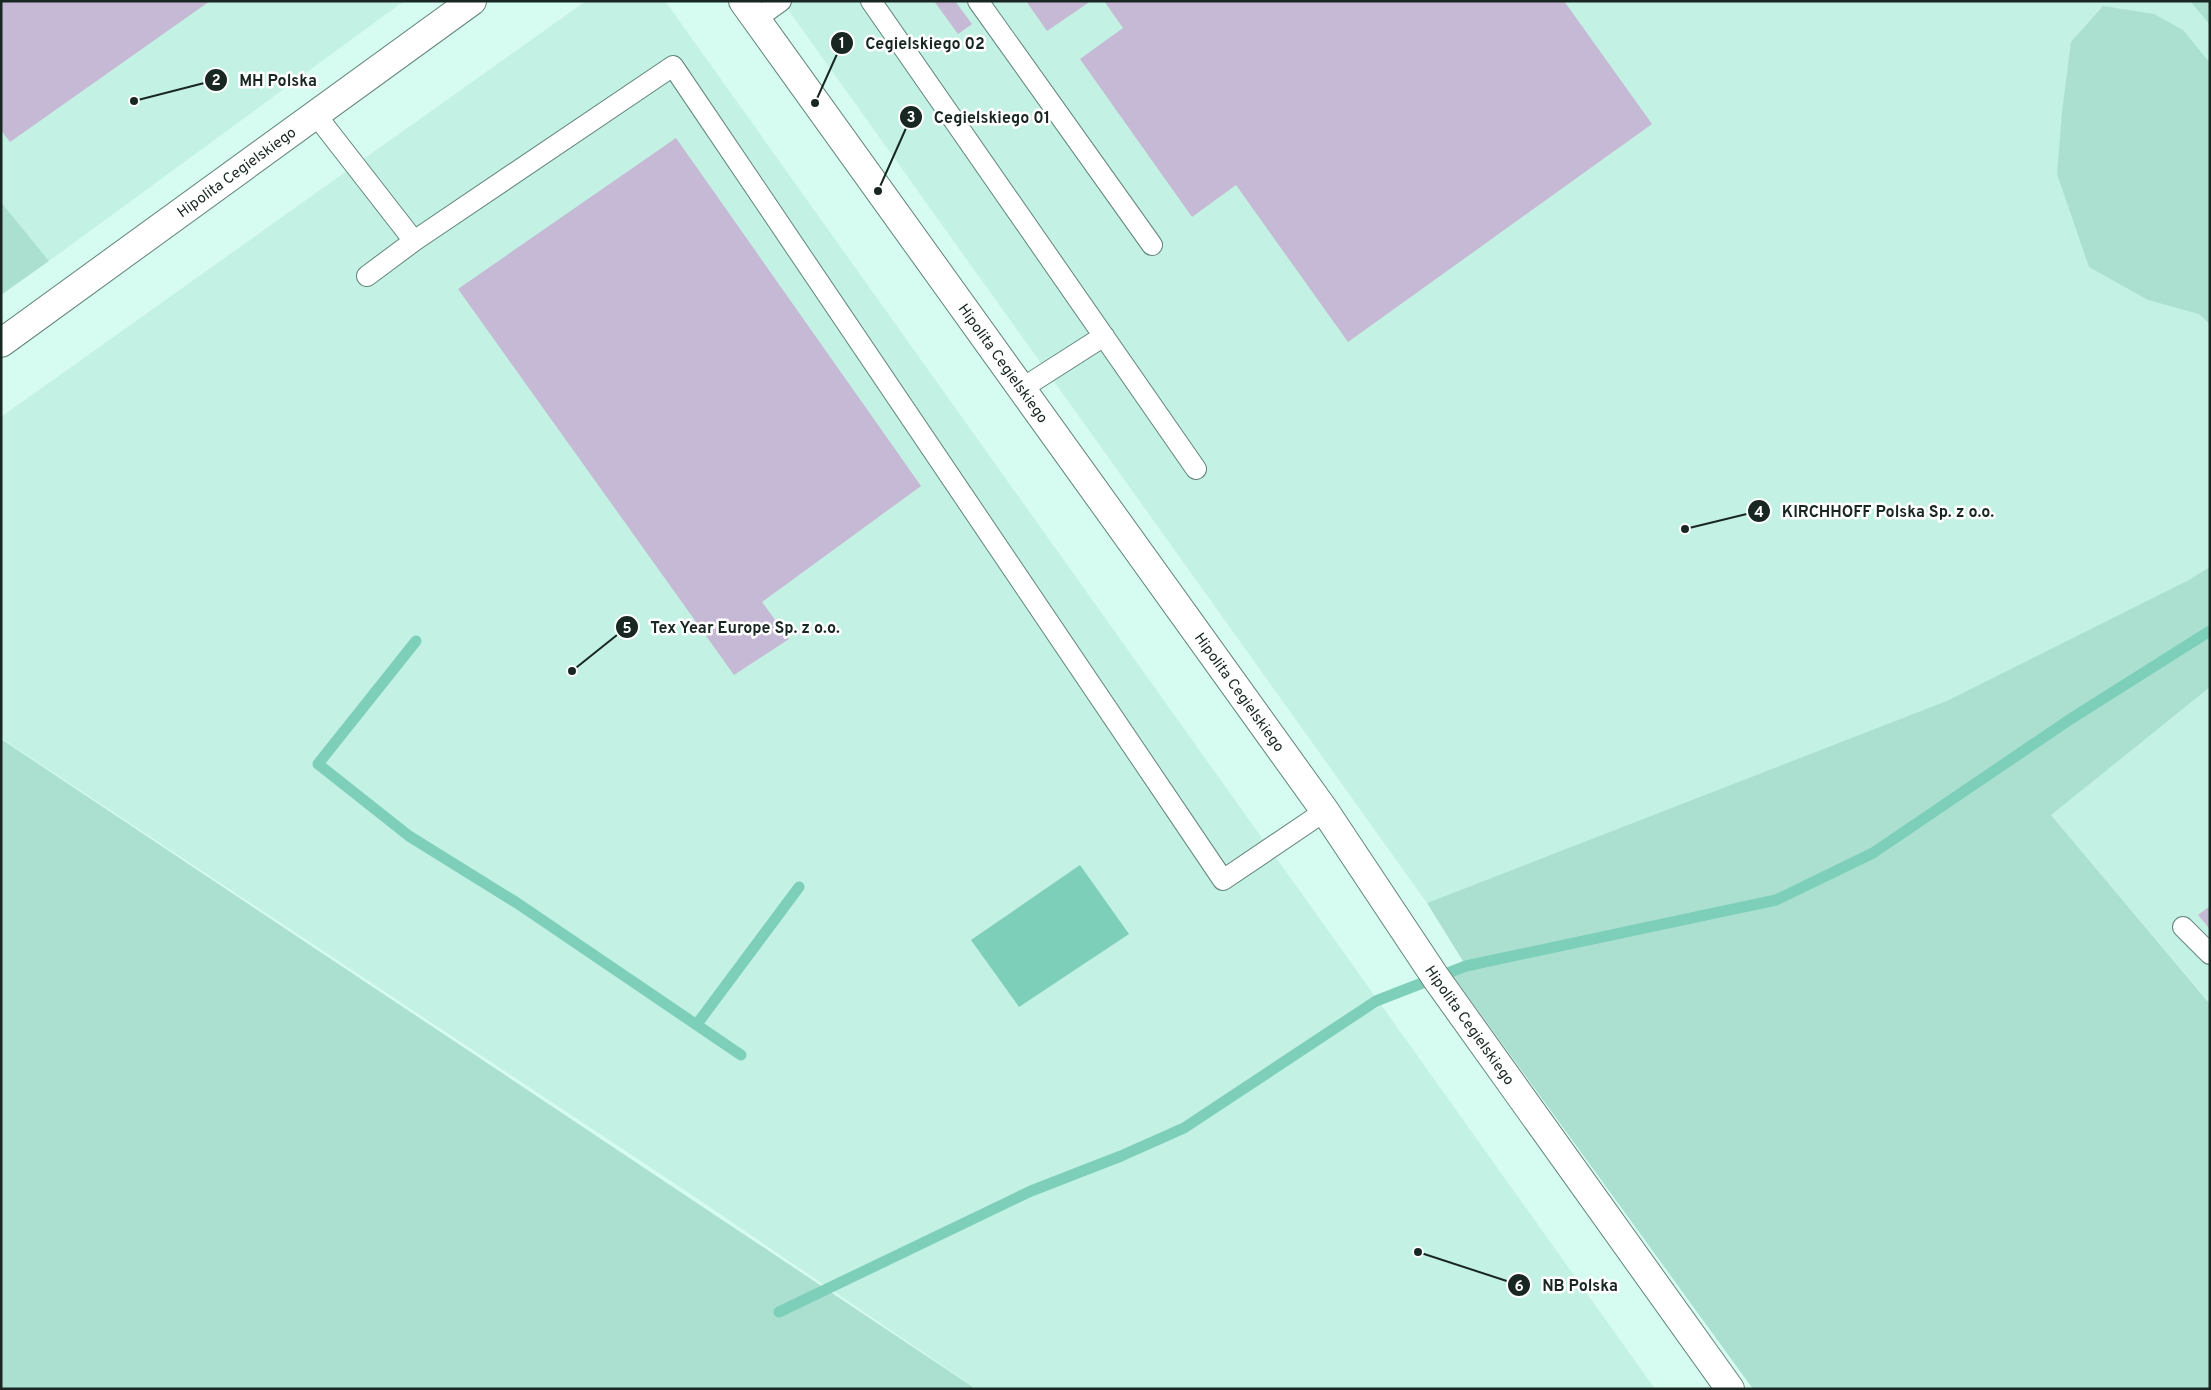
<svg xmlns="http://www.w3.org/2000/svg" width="2211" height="1390" viewBox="0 0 2211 1390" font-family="Overpass,sans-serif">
<rect width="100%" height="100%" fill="#d6fbf0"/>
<!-- built -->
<path fill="#c3f1e3" d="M1 1H404L49 261 1 202Z
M586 1H665L1655 1389H977L689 1193 1 738V417Z
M782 1H2190L2210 25V686L2188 704 2210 687V1003L2051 815 1949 700 1427 903Z"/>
<!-- green -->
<path fill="#abe0d0" d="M2190 1H2210V25Z
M2103 6 2154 14 2183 30 2210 63V324L2199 314 2148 300 2089 267 2057 174 2062 112 2071 42Z
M1 202 49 261 1 295Z
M2210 567V687L2051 815 2210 1004V1389H1753L1450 972 1466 966 1427 903 1949 700 2187 581Z
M1 739 976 1389H1Z"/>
<!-- water -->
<path fill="#7ecfb9" d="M1080 865 1129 934 1019 1007 971 940Z"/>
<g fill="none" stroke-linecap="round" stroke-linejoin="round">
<!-- stream -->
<path stroke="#7ecfb9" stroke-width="11" d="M416 641 318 764 409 836 517 903 741 1055
M697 1024 799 887
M779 1312 1031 1191 1121 1156 1184 1128 1376 1001 1466 966 1776 900 1873 853 2069 720 2210 631"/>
</g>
<!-- building -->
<path fill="#c6b9d5" d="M1 1H210L10 142 1 130Z
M934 1H955L972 24 958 34Z
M1026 1H1091L1047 31Z
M1104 1H1564L1652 124 1348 342 1236 185 1192 217 1080 59 1123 28Z
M676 138 921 486 762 602 789 639 734 675 458 289Z
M2210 906V929L2198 915Z"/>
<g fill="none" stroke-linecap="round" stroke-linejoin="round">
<!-- lane casing -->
<g stroke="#62847a" stroke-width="22">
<path id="lane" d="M871 1 1196 469
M978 1 1152 245
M756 19 781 1
M316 115 414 241
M367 276 414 241 673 66 1223 880 1325 811
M1021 389 1104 336
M2183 927 2210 954"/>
</g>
<!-- street casing -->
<g stroke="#62847a" stroke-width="30">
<g id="street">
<path id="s1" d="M1 343 472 1"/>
</g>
</g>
<!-- secondary casing -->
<g stroke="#62847a" stroke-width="30">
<g id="secondary">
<path id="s2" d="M743 1 1325 811 1436 978 1730 1389"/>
</g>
</g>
<!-- lane -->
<use href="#lane" stroke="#fff" stroke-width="20"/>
<!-- street -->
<use href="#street" stroke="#fff" stroke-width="28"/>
<!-- secondary -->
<use href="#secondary" stroke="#fff" stroke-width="28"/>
</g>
<g text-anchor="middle" stroke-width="5" stroke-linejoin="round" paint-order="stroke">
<!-- street labels -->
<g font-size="15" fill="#192723" stroke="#fff">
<text dy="5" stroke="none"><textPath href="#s1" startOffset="291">Hipolita Cegielskiego</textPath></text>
<text dy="5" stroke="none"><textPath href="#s2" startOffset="446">Hipolita Cegielskiego</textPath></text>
<text dy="5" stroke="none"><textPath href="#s2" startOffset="851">Hipolita Cegielskiego</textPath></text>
<text dy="5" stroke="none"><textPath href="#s2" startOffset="1256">Hipolita Cegielskiego</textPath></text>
</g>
</g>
<!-- callouts -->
<path fill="none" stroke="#192723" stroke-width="2" d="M815 103L842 43M134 101L216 80M878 191L911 117M1685 529L1759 511M572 671L627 627M1418 1252L1519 1285"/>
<g fill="#192723" stroke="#fff" stroke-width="2">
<circle cx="815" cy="103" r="5"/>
<circle cx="134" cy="101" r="5"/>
<circle cx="878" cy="191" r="5"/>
<circle cx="1685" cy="529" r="5"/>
<circle cx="572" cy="671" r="5"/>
<circle cx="1418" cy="1252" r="5"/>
<circle cx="842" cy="43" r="12"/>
<circle cx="216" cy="80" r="12"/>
<circle cx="911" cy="117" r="12"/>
<circle cx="1759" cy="511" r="12"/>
<circle cx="627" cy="627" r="12"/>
<circle cx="1519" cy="1285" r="12"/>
</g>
<g font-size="15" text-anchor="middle" font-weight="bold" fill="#fff">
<text x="842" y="48">1</text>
<text x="216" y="85">2</text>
<text x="911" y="122">3</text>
<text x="1759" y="517">4</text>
<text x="627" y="633">5</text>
<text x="1519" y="1291">6</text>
</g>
<g font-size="16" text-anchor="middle" font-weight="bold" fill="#192723" stroke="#fff" stroke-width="5" stroke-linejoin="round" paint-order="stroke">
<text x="925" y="49">Cegielskiego 02</text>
<text x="278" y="86">MH Polska</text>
<text x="992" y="123">Cegielskiego 01</text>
<text x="1888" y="517">KIRCHHOFF Polska Sp. z o.o.</text>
<text x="745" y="633">Tex Year Europe Sp. z o.o.</text>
<text x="1580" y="1291">NB Polska</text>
</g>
<!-- border -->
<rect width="2211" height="1390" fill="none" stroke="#192723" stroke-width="5"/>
</svg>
